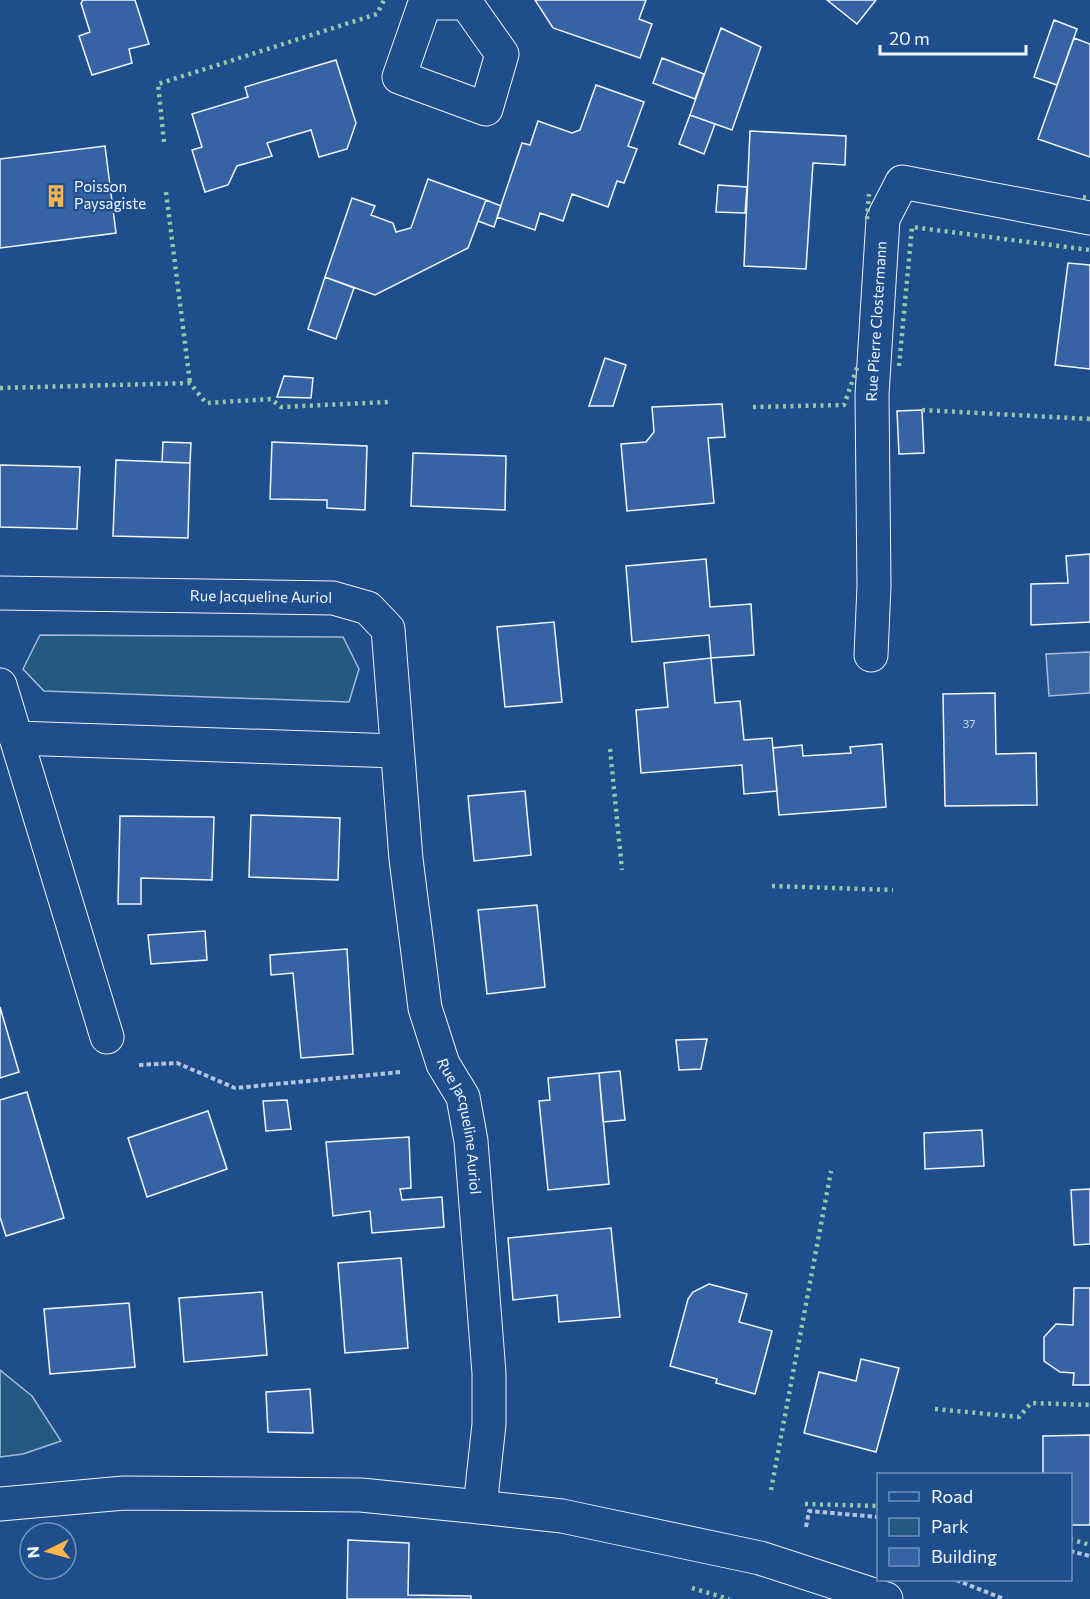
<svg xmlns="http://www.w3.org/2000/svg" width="1090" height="1599" viewBox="0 0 1090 1599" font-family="Commissioner,sans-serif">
<rect width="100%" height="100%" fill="#1f4e8c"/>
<!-- green -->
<path fill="#245a82" stroke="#a8bbd7" stroke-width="1.5" d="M40 635 343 637 359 669 349 702 44 691 23 669Z
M0 1370 32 1396 61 1441 23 1454 0 1457Z"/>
<!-- water -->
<path fill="#3b69a3" stroke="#a8bbd7" stroke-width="1.5" d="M1090 652V693L1049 696 1046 654Z"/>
<!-- building -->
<path fill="#3563a3" stroke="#f2f6ff" stroke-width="1.5" d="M83 0H135L149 44 129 49 132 63 92 75 79 36 90 32 81 3Z
M535 0H646L639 19 652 24 640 58 553 28Z
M827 0H876L857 24Z
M1054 20 1077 29 1057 85 1034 77Z
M721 28 761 47 732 130 690 115Z
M1074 38 1090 44V157L1038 139Z
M662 58 704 74 695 99 653 83Z
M336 60 356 123 347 149 319 157 311 130 267 143 272 156 237 166 228 185 205 192 192 150 202 147 192 114 248 97 245 87Z
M596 85 644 102 628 146 637 149 624 183 617 181 608 207 572 194 563 221 540 213 535 230 497 217 522 143 530 145 538 121 572 133 580 130Z
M690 115 715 124 704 154 679 144Z
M750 131 846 136 845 165 813 163 806 269 744 266Z
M105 146 116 233 0 248V159Z
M428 179 486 200 468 248 375 295 325 277 352 198 375 206 371 215 393 223 396 232 411 228Z
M718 185 747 187 745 213 716 212Z
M486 200 501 206 494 227 478 221Z
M1068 263 1090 265V369L1055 365Z
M325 277 354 288 336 339 308 329Z
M605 358 626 365 613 406H589Z
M284 376 313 378 311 398 277 397Z
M722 404 725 437 708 438 714 503 627 511 621 444 646 442 654 432 652 407Z
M922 410 924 453 899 454 897 411Z
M163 442 191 443 190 463 162 462Z
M272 442 367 446 365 510 327 508V500L270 499Z
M413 453 506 456 505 510 411 506Z
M116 460 190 463 188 538 113 536Z
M0 465 80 467 77 529 0 527Z
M1090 554V622L1031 625V584L1068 583 1066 556Z
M706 559 710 607 751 604 754 655 711 658 709 635 632 642 626 566Z
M554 622 562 702 505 707 497 627Z
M711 658 715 703 740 701 744 740 772 738 777 791 744 794 742 765 641 773 636 710 668 707 664 663Z
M995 693 996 754 1036 753 1037 805 945 806 943 694Z
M882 744 886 807 779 815 773 748 802 745 803 756 851 753 850 747Z
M525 791 531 855 474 861 468 796Z
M251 815 340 818 338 880 249 877Z
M120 816 214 817 212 880 141 878V904H118Z
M537 905 545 987 487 994 478 910Z
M205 931 207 960 151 964 148 935Z
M347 949 353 1054 301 1058 293 973 271 975 270 955Z
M0 1007 19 1072 0 1078Z
M707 1039 701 1069 679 1070 676 1040Z
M620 1071 625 1120 603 1122 599 1073Z
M599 1073 609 1184 548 1190 539 1101 550 1100 548 1078Z
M27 1092 64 1218 6 1236 0 1217V1100Z
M287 1100 291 1129 266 1131 263 1101Z
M208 1111 227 1169 147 1197 128 1138Z
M982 1130 984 1166 925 1169 924 1133Z
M409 1137 411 1188 400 1189 402 1200 442 1197 444 1227 372 1233 370 1211 333 1216 326 1142Z
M1090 1189V1244L1074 1245 1071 1190Z
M611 1228 620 1317 559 1322 557 1295 513 1300 508 1238Z
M401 1258 408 1348 345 1353 338 1263Z
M709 1284 747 1294 739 1322 772 1331 755 1394 716 1383 717 1379 670 1366 688 1299 693 1292Z
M1074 1288H1090V1385H1073L1074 1373 1060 1372 1044 1361V1337L1056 1324 1073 1325Z
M262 1292 267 1355 184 1362 179 1298Z
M129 1303 135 1367 50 1374 44 1309Z
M861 1359 899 1368 876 1452 804 1433 819 1372 856 1381Z
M310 1389 313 1433 268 1432 266 1392Z
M1090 1435V1525H1070V1474H1043V1436Z
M348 1540 409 1543 408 1595 471 1596V1599H347Z"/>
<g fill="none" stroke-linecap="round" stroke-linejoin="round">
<!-- minor casing -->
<g stroke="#f2f6ff" stroke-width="35">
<g id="minor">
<path d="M425 3H466L502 54 486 109 399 77Z"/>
<path id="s1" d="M0 593 333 598 368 608 388 629 406 859 425 1008 443 1064 463 1097 471 1141 489 1373V1424L480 1507"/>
<path id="s2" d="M871 655 874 586 872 395 883 219 902 182 1090 218"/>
<path d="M0 685 107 1037"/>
<path d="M16 738 397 751"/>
</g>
</g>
<!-- major casing -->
<g stroke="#f2f6ff" stroke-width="35">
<path id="major" d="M0 1504 124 1493 361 1495 480 1507 562 1516 760 1558 886 1599"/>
</g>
<!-- path -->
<path stroke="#b3c4dc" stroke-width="4" stroke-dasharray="4.5 3" stroke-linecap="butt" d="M139 1065 177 1063 235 1088 401 1072
M806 1527 809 1511 878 1517
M1070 1551 1090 1556
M956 1580 1004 1599"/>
<!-- minor -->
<use href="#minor" stroke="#1f4e8c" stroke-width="33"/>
<!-- major -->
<use href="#major" stroke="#1f4e8c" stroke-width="33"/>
<!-- hedge -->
<path stroke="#97c8a6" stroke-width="4.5" stroke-dasharray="3 4.5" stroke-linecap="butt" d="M164 142 158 84 377 14 384 0
M166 192 190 383
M1083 197 1090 198
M867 219 869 194
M899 366 912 227 1090 250
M0 388 190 383 206 403 271 399 281 407 388 402
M753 407 844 405 858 365
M922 410 1090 419
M610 749 622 870
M772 886 893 890
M935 1409 1019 1417 1031 1403 1090 1405
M771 1490 831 1171
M805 1504 878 1506
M1070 1539 1090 1545
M692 1588 729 1599"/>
</g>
<!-- icons -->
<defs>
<g id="building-bare" transform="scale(1.8)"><path d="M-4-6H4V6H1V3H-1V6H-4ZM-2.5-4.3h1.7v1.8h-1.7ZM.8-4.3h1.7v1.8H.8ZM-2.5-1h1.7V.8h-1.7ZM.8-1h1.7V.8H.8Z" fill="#ffb74d" stroke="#1f4e8c" stroke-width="2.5" paint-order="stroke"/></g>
</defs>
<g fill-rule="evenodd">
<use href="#building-bare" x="56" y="196"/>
</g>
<g text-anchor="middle" stroke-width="4.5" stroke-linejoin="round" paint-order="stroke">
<!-- number labels -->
<g font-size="12" fill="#c3d1e8">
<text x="969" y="728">37</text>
</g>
<!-- poi labels -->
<g font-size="15" fill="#f2f6ff" stroke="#1f4e8c" text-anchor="start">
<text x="74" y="192">Poisson<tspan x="74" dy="17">Paysagiste</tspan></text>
</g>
<!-- street labels -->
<g font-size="15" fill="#f2f6ff" stroke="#1f4e8c">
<text dy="5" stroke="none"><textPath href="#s2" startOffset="334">Rue Pierre Clostermann</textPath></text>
<text dy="5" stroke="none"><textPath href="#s1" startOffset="261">Rue Jacqueline Auriol</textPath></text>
<text dy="5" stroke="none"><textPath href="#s1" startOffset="904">Rue Jacqueline Auriol</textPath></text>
</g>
</g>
<!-- legend -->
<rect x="877" y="1473" width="195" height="108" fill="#1f4e8c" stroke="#7391ba" stroke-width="1.5"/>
<rect x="889" y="1492" width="30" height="9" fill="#1f4e8c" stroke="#7391ba" stroke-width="1.5"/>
<text x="931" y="1503" font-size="18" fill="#f2f6ff">Road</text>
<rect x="889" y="1518" width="30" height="18" fill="#245a82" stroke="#7391ba" stroke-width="1.5"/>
<text x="931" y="1533" font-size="18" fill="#f2f6ff">Park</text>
<rect x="889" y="1548" width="30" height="18" fill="#3563a3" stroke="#7391ba" stroke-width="1.5"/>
<text x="931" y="1563" font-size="18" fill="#f2f6ff">Building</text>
<!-- north arrow -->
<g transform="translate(48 1551) rotate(265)"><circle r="28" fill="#1f4e8c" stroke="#7391ba" stroke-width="1.5"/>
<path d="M0-4.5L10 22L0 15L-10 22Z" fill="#ffb74d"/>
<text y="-9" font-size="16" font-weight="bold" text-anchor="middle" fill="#f2f6ff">N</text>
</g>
<!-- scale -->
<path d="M880 45v9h146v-9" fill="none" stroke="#f2f6ff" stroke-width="3"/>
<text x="889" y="45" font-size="18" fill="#f2f6ff" stroke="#1f4e8c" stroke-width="4.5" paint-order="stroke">20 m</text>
</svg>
